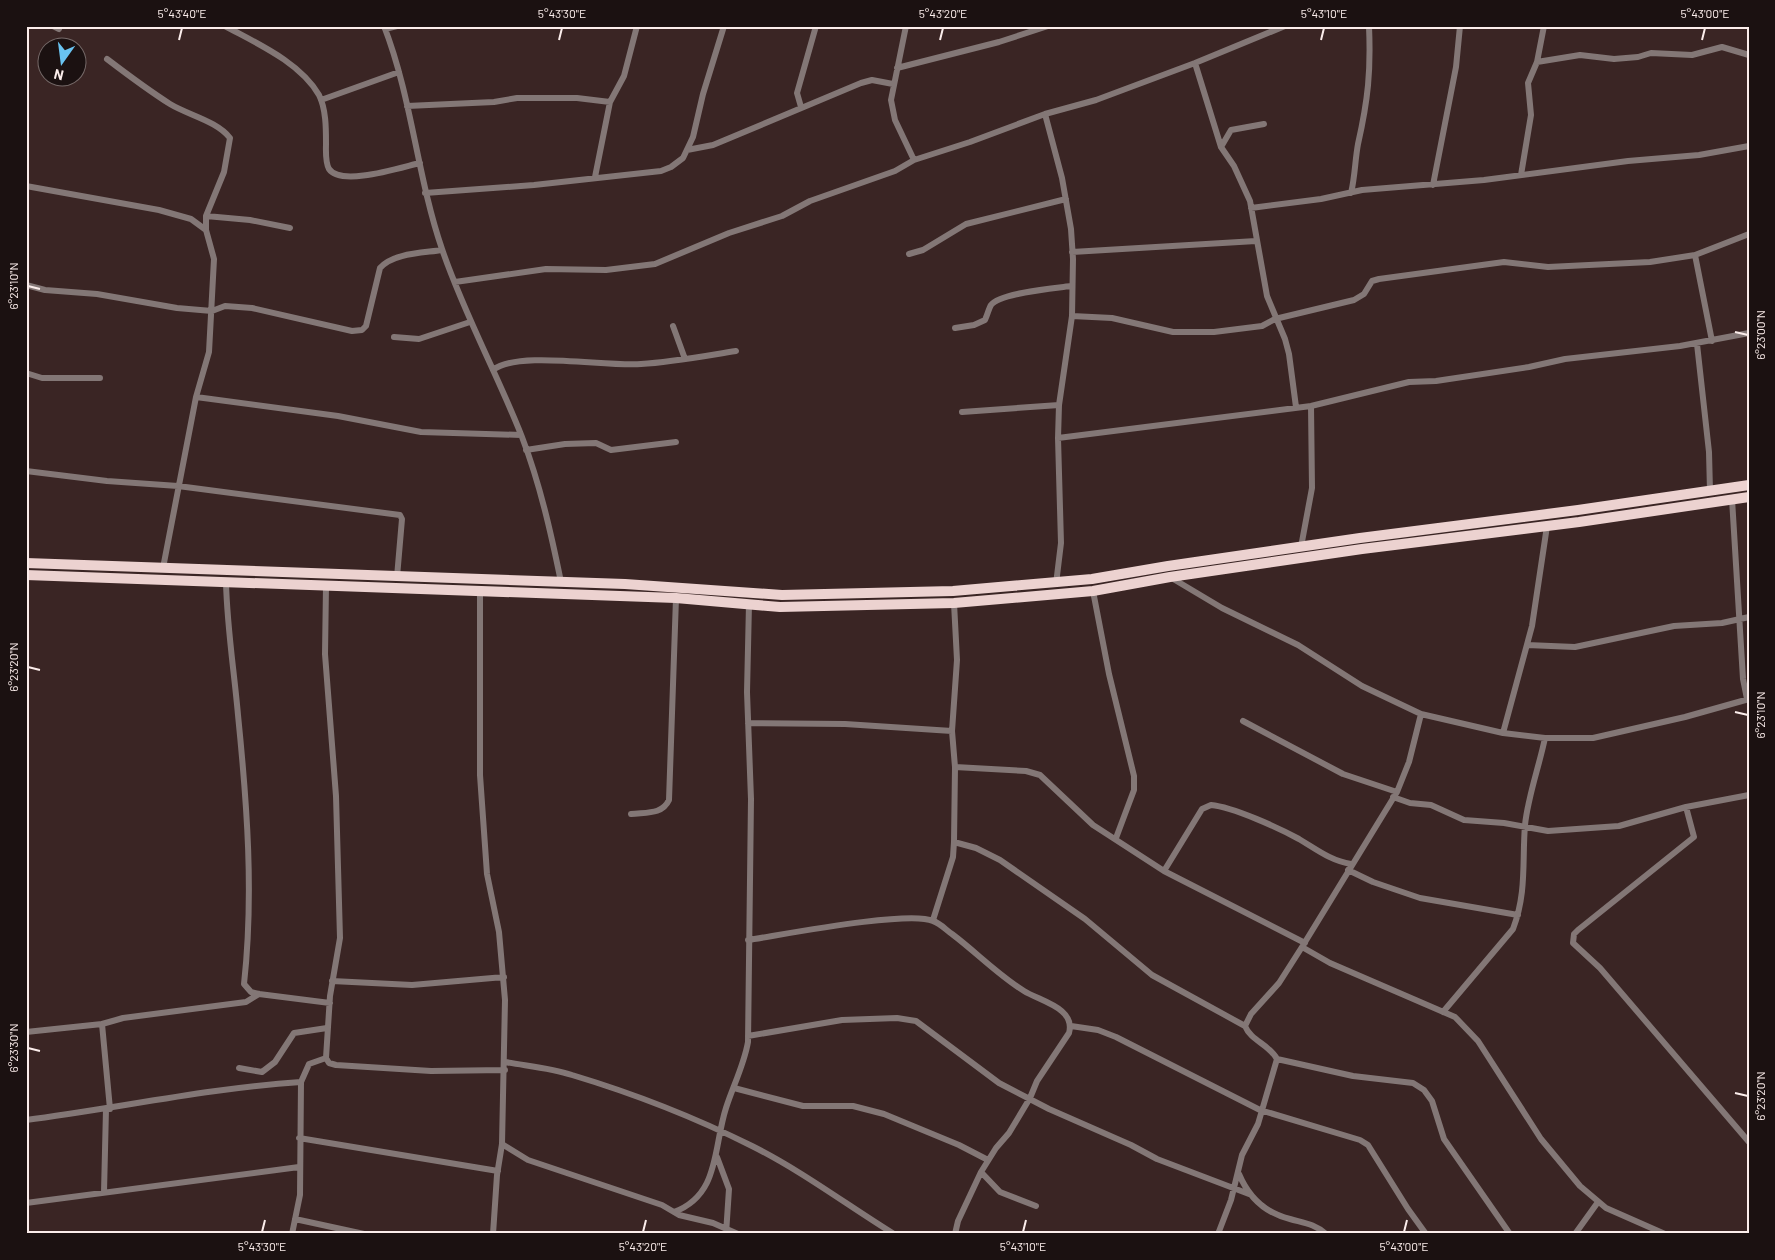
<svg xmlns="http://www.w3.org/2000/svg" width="1775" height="1260" viewBox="0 0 1775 1260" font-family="Barlow,sans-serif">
<rect width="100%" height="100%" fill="#3a2524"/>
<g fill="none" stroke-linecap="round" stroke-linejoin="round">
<!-- minor -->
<path stroke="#837776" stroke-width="6" d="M53 26 59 29
M225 26C256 43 300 62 319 95 326 109 326 128 326 143 326 151 325 162 329 169 341 187 402 167 420 163
M384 26C412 98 417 176 442 249 464 314 497 373 522 437 540 484 551 533 561 582
M906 26 891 100 895 120 914 160
M385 29 397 26
M107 59C128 75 148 90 170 104 188 115 217 121 230 138L224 172 206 216V230
M1537 62 1580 55 1614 59 1638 57 1651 53 1692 55 1722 47 1749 55
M1195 63 1221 147 1234 166 1250 201 1267 296 1285 339 1289 354 1296 407
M897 68 999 42 1048 26
M321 100 399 72
M407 106 494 102 517 98H577L610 102
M801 107 797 93 816 26
M1045 114 1062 178 1071 229 1073 259 1072 316 1059 405 1058 438 1061 543 1056 584
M1221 147 1231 130 1264 124
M687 150 713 145 861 83 872 80 893 84
M1521 175 1531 115 1528 83 1537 62 1544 26
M595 177 610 102 624 76 637 26
M1433 185 1456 67 1460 26
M26 186 159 210 191 219 206 230 214 259 209 352 196 397 163 568
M425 193 534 185 661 171 671 167 683 158 693 137 703 94 724 26
M1351 193C1355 177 1355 160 1358 144 1368 100 1371 71 1369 26
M1251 208 1321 199 1362 190 1484 180 1628 161 1699 155 1749 146
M206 216 250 220 290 228
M1072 252 1256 241
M909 254 923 250 966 224 1066 199
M1695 255 1712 341
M455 282 546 269 606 270 655 264 729 233 782 216 810 201 895 171 914 160 970 142 1045 114 1096 100 1195 63 1285 26
M26 285 45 290 97 294 177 308 212 311 225 306 252 308 352 331 362 330 366 326 380 268C393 253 423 253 442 250
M1072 316 1112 318 1173 332H1214L1262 326 1275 319 1354 300 1364 294 1372 281 1379 279 1504 262 1548 267 1650 262 1695 255 1749 234
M673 326 685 359
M955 328 974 325 985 320C987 316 989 308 991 305 1000 293 1056 288 1071 286
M394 337 419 339 470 322
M1697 344 1709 452 1710 491
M493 370C518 350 606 367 641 364 672 362 704 356 736 351
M26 373 42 378H100
M196 397 338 416 421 432 521 435
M962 412 1059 405
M1058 438 1311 406 1409 382 1436 381 1529 367 1565 359 1680 346 1749 333
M526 450 565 444 596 443 611 450 676 442
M26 471 107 481 178 486 400 515 402 519 397 577
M1732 499 1743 679 1747 699
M1301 547 1312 488 1311 406
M1170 577 1222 608 1298 645 1362 686 1421 714 1503 733 1545 738H1593L1685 717 1749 699
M226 582C227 627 234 670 238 715 247 804 254 894 244 984L251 992 259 994 330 1003
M326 586 325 654 336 796 340 938 330 996 326 1058 329 1063 336 1065 431 1071 505 1070
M480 591V775L487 874 499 932 505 1000 502 1144 497 1175 493 1234
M1093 591 1109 674 1134 776V790L1116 838
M1527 645 1575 647 1674 626 1722 623 1749 617
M1243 721 1343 774 1397 792
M748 723 845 724 952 731
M1503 733 1532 626 1547 526
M955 767 1026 771 1040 775 1093 825 1164 871 1305 943
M1393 797 1410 803 1431 805 1464 820 1504 823 1548 831 1619 826 1686 807 1749 795
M1686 807 1694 837 1578 930 1574 934 1573 943 1600 968 1749 1142
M631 814C646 812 662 815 669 800L676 598
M954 842 976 848 1000 860 1085 919 1152 975 1245 1026C1251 1041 1269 1044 1277 1059L1258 1124 1242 1155 1231 1200 1218 1234
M1348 870 1373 882 1420 898 1518 915
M1164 871 1202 809 1211 805C1233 807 1279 828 1299 839 1316 849 1331 861 1351 864
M933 920 953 857 954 842 955 767 952 731 957 660 954 603
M748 940C781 935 909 910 933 921 940 923 946 930 952 934 976 952 998 975 1024 991 1040 1001 1076 1008 1069 1033L1037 1081 1030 1098 1009 1133 996 1148 981 1172 1000 1192 1036 1206
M1302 947 1330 963 1455 1017 1478 1041 1541 1139 1580 1186 1606 1208 1665 1234
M332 981 412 985 504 977
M1443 1012 1513 929C1527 892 1522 862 1525 825 1528 796 1539 767 1545 738
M102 1024 123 1018 246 1002 259 994
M1071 1026 1098 1030 1116 1037 1260 1110 1360 1140 1368 1145 1408 1209 1426 1234
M1245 1026 1251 1014 1279 983 1302 947 1397 792 1409 762 1421 714
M26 1032 102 1024 110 1109
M748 1036 842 1020 897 1018 916 1021 999 1083 1049 1109 1131 1145 1157 1159 1249 1194
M1277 1059 1353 1076 1413 1083 1424 1090 1432 1101 1444 1139 1510 1234
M505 1062C527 1066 551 1068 572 1075 632 1093 696 1118 752 1146 802 1171 847 1205 894 1234
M239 1068 262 1072 275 1062 294 1033 327 1028
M734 1088 803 1106H853L884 1114 959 1145 988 1160
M26 1120C118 1108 209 1088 301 1082
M299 1138 498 1171
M502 1144 528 1160 662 1205 679 1215 713 1223 738 1234
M717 1157 729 1189 726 1234
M1239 1174C1249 1198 1265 1213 1290 1219 1304 1223 1315 1224 1326 1234
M104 1192 106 1109
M26 1203 299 1167
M674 1212C720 1195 713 1148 726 1108 733 1086 744 1065 748 1042L751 799 747 692 749 604
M295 1219 364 1234
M292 1234 300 1195 301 1082 309 1064 326 1058
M955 1234 958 1221 981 1172
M1575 1234 1598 1202"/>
<!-- trunk -->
<path stroke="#ecd2d0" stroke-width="10" d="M26 563 625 584 782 595 953 591 1092 579 1168 566 1360 538 1578 510 1749 485
M26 575 676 598 780 607 954 603 1093 591 1170 577 1362 549 1579 522 1749 497"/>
</g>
<!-- ticks -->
<path fill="none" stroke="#fbedeb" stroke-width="2" d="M179 40 182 28M559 40 562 28M940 40 943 28M1321 40 1324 28M1702 40 1705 28M28 286 40 289M1735 332 1748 335M28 667 40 670M1735 712 1748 715M28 1048 40 1051M1735 1093 1748 1096M262 1232 265 1220M643 1232 646 1220M1023 1232 1026 1220M1404 1232 1407 1220"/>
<!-- border -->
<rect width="1775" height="1260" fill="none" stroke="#1b1111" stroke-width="55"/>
<!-- north arrow -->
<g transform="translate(62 62) rotate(194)"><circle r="24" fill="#1b1111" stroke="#756968"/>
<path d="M0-4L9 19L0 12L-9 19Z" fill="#69c3f1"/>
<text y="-8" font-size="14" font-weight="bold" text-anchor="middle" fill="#fbedeb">N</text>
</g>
<rect x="28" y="28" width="1720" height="1204" fill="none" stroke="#fbedeb" stroke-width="2"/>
<g font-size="12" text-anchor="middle" fill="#fbedeb">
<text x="182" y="18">5°43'40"E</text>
<text x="562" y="18">5°43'30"E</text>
<text x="943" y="18">5°43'20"E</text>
<text x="1324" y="18">5°43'10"E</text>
<text x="1705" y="18">5°43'00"E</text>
<text transform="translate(14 286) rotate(-90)" y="4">6°23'10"N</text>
<text transform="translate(1761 335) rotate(-90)" y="4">6°23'00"N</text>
<text transform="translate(14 667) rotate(-90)" y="4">6°23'20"N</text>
<text transform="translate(1761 715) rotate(-90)" y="4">6°23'10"N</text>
<text transform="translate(14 1048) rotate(-90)" y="4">6°23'30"N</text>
<text transform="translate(1761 1096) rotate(-90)" y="4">6°23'20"N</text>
<text x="262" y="1251">5°43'30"E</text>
<text x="643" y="1251">5°43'20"E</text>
<text x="1023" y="1251">5°43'10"E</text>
<text x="1404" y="1251">5°43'00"E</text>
</g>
</svg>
